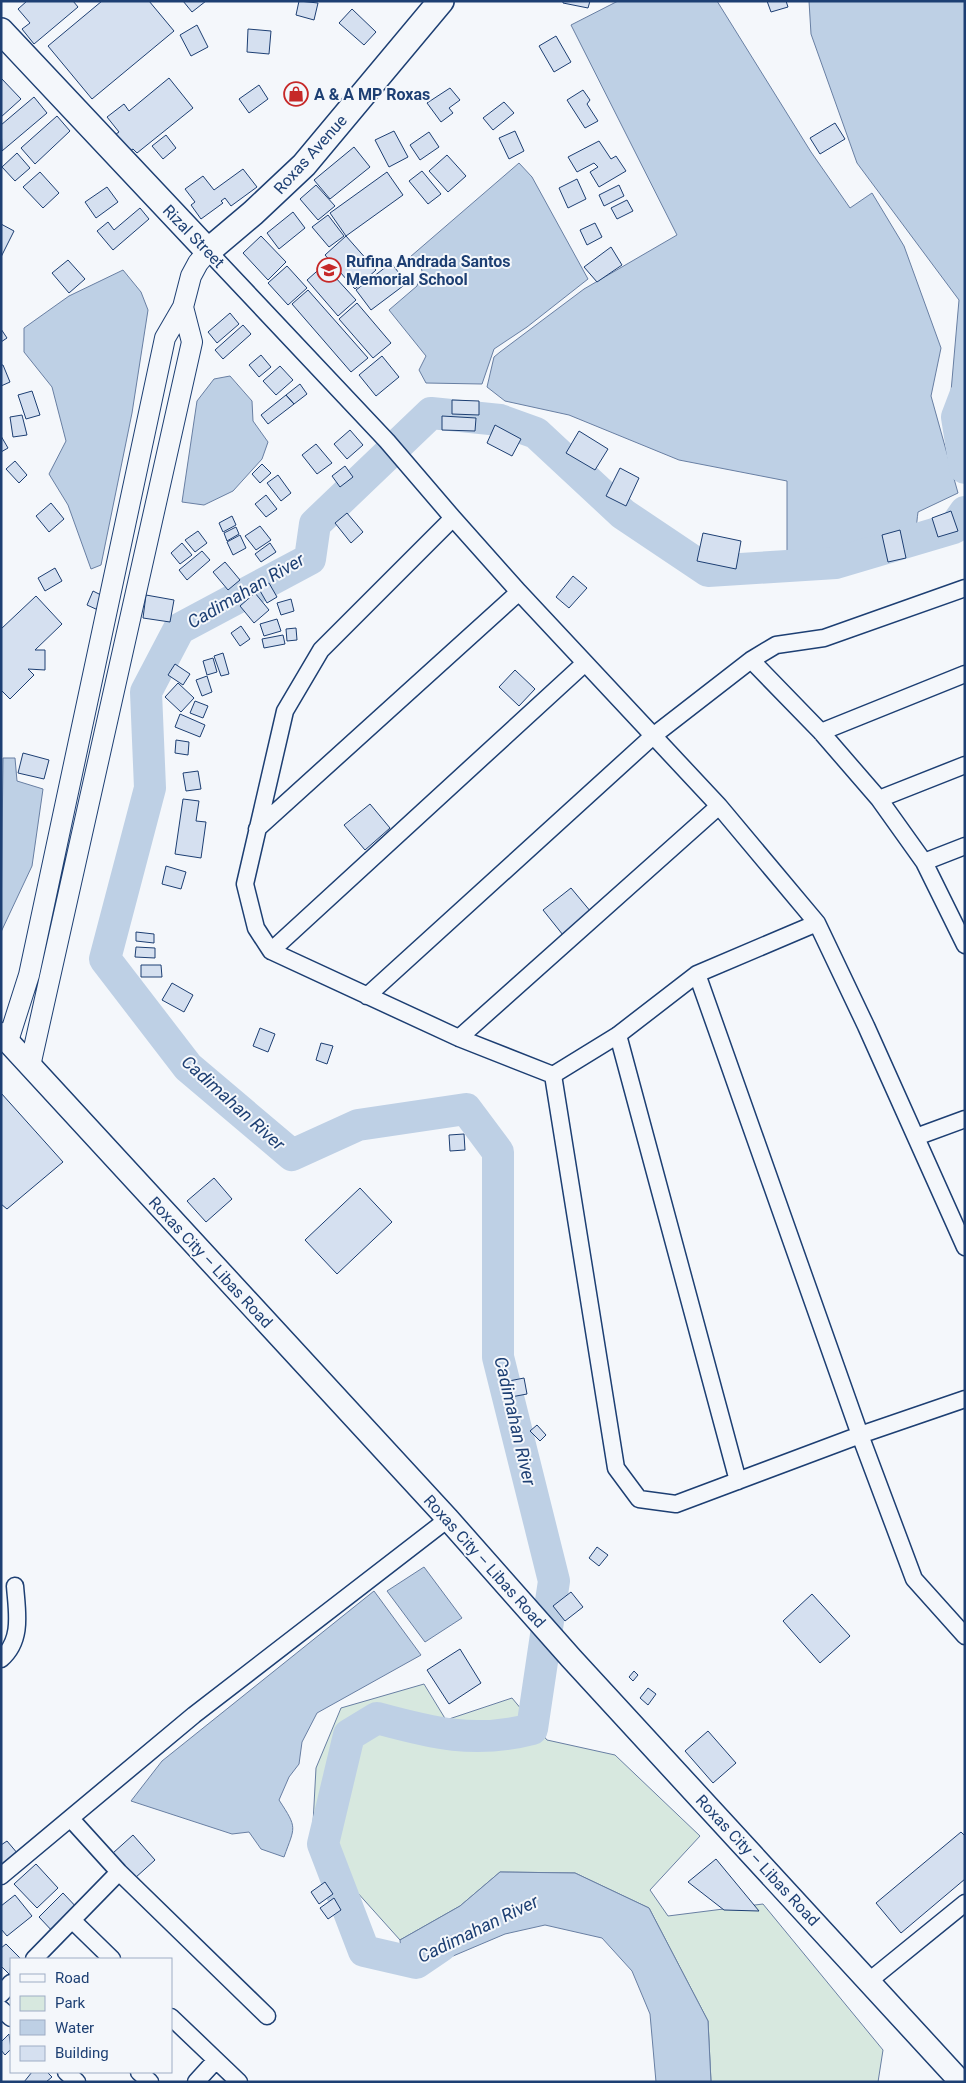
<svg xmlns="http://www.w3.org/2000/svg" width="966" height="2083" viewBox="0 0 966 2083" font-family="Roboto,sans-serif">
<rect width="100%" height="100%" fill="#f4f7fb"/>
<!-- green -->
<path fill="#d7e8df" stroke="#687fa3" d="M424 1684 446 1720 512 1698 547 1740 615 1755 700 1836 650 1890 668 1916 763 1904 883 2050 878 2082H711L708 2021 649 1908 575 1873 500 1872 460 1906 400 1940 312 1842 316 1768 341 1708Z"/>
<!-- water -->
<path fill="#bed0e5" stroke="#687fa3" d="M618 1H717L811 152 850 208 872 193 904 246 941 348 931 396 958 493 918 512C917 518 917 526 915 531 904 557 813 565 787 569V481L679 460 569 415 505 401 487 387 494 357 500 352 584 289 677 235 571 25Z
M809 1H965V438L948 426 959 300 857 163 811 34Z
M519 163 532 177 588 279 527 327 494 349 482 384 426 383 419 370 426 356 389 310 417 286 422 270 410 257Z
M123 270 141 292 148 310 132 413 101 565 91 569 68 505 49 474 66 441 52 387 24 352V328L69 296Z
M230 376 252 401 253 421 268 442 262 459 233 491 204 505 182 502 197 401 214 379Z
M3 758H15L17 781 43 789 32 866 1 932Z
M424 1567 462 1618 425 1642 387 1591Z
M374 1591 421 1655 317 1713 302 1742 299 1764 289 1777 279 1800C298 1829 295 1826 284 1857L261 1849 249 1832 232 1834 131 1801 162 1761Z
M500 1872 575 1873 649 1908 708 2021 711 2082H656L650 2014 632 1971 602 1938 545 1925 505 1934 446 1959 403 1972 400 1940 460 1906Z"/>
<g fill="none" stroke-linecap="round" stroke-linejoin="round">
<!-- river -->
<path stroke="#bed0e5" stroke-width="32" d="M965 396 957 417 965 468
M441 1946 416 1963 364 1951 323 1844 349 1735 377 1718C432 1733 475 1744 532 1729L554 1581 498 1357V1152L466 1109 358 1125 292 1155 188 1067 105 959 150 788 146 692 179 629 310 559 315 524 431 413 500 420 536 433 623 514 708 571 836 563 954 528 965 512"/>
</g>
<!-- building -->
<path fill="#d5e0f0" stroke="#1d3f73" d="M27 1H73L78 7 34 44 22 29 30 23 18 9Z
M102 1H149L174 31 92 99 48 46Z
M183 1H206L192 12Z
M299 1 318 3 314 20 296 15Z
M563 1H590L588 8 563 3Z
M767 1H786L788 7 771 12Z
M352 9 376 32 364 45 339 23Z
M197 25 208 47 191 56 180 35Z
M248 29 271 31 269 54 247 52Z
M556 36 571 62 554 72 539 46Z
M1 78 21 99 1 117Z
M169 78 193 108 137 153 133 149 127 153 113 136 119 132 107 117 124 104 129 111Z
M259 85 268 99 249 113 239 99Z
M450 88 460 100 449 108 453 113 441 122 427 103Z
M583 90 590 100 587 104 598 121 585 128 567 100Z
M34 97 47 113 2 151 1 125Z
M504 102 514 113 493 130 483 118Z
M57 116 70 131 35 164 21 148Z
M835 123 845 139 820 154 810 138Z
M394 131 408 157 389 167 375 140Z
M515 131 524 151 509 159 499 138Z
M429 132 439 147 420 160 410 145Z
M166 135 176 148 163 159 152 146Z
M599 141 611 159 616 156 626 171 599 187 590 172 598 167 594 163 577 172 568 157Z
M354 147 370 167 330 199 314 180Z
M17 153 30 168 15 181 2 167Z
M447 155 466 176 448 192 429 171Z
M243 169 257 187 231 206 225 198 221 201 223 203 201 219 191 205 195 202 185 189 203 176 214 190Z
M422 171 441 194 428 204 409 181Z
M40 172 59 193 43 208 23 187Z
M387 172 403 195 346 236 330 213Z
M577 179 586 199 568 208 559 188Z
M316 185 335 206 318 220 300 199Z
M619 185 624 196 604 206 599 195Z
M107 187 118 202 96 218 85 202Z
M627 200 633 211 617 219 611 208Z
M140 208 149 219 113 250 97 231 108 222 114 230Z
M293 212 305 228 279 249 267 233Z
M328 215 344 236 329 247 312 227Z
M595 223 602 237 587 245 580 230Z
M1 224 14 231 1 257Z
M261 236 286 262 268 280 243 253Z
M346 236 376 270 355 289 325 255Z
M611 247 622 265 597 282 584 267Z
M68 260 85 279 69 293 52 273Z
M391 263 407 283 371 310 356 290Z
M324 265 356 300 338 316 307 280Z
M287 266 307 288 288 305 268 283Z
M308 290 368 358 351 372 292 304Z
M357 303 391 343 373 358 339 319Z
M230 313 239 324 217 343 208 332Z
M243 325 251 334 223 359 215 350Z
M1 329 7 338 1 342Z
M261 355 271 367 259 377 249 365Z
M382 356 399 377 376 396 359 375Z
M1 365H3L10 382 1 386Z
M280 366 293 380 276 395 263 381Z
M300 384 307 394 294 404 286 395Z
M32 391 40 415 26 419 18 395Z
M286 395 294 404 268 424 261 415Z
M452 400 479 401V415L452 414Z
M22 415 27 435 13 437 10 417Z
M442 416 476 418 475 431 442 430Z
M495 425 521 439 512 456 487 443Z
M350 430 363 445 347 459 334 444Z
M579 431 608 449 595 470 566 453Z
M1 436 8 448 1 452Z
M316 444 332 463 317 474 302 455Z
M15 461 27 475 19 483 6 469Z
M262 464 271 473 260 483 252 474Z
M345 466 353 477 340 487 332 476Z
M620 468 639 478 626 506 606 496Z
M278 475 291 493 281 501 267 483Z
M266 495 277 509 266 517 255 504Z
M51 503 64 519 49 532 36 516Z
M951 511 958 531 938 537 932 518Z
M347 513 363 532 351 543 335 523Z
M232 516 236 525 223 532 219 523Z
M260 526 271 540 256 550 245 536Z
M236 527 239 534 227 541 224 533Z
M900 530 906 558 888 562 882 535Z
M198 531 207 543 195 552 185 540Z
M703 533 741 541 736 569 697 561Z
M240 535 246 548 233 555 227 542Z
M182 543 192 555 180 564 171 553Z
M270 543 276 552 261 562 255 554Z
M202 551 210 560 187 580 179 570Z
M225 562 240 580 228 590 213 572Z
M55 568 62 581 45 591 38 578Z
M573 576 587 588 569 608 556 597Z
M269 583 277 597 267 603 259 589Z
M93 591 105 597 98 610 87 605Z
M255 593 269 610 254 623 240 606Z
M146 595 174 600 170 622 143 618Z
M36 596 62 624 35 650H45V670L28 669 34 675 10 699 1 690V629Z
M291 599 294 611 281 615 277 603Z
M277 619 281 631 264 636 260 624Z
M241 626 250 639 240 646 231 633Z
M296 628 297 640 287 641 286 629Z
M283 635 285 644 264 648 262 639Z
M223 653 229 674 221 676 214 656Z
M213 658 217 672 207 675 203 661Z
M175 664 190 674 183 685 168 675Z
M515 670 535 689 519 706 499 687Z
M207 676 212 692 202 696 196 680Z
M178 683 194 698 181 712 165 697Z
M195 701 208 706 203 718 190 713Z
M180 714 205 725 200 737 175 727Z
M176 740 189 742 188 755 175 753Z
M23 753 49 760 44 779 18 773Z
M198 771 201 789 186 791 183 773Z
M183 799 199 801 196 821 206 822 201 858 175 854Z
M370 804 390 828 365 850 344 825Z
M166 866 186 872 181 889 162 884Z
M571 888 591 912 563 935 543 910Z
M136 932 154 934V943L136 941Z
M136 947 155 948V958L135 957Z
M141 965H161L162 977H141Z
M172 983 193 995 184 1012 162 1000Z
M260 1028 275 1034 268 1052 253 1046Z
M321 1043 333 1046 327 1064 316 1060Z
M1 1093 63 1162 7 1209 1 1204Z
M464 1134 465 1150 450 1151 449 1135Z
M214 1178 232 1199 206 1222 187 1201Z
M360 1188 392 1222 337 1274 305 1240Z
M524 1378 527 1394 511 1397 509 1381Z
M537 1425 546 1435 540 1441 530 1431Z
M597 1547 608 1555 599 1566 589 1558Z
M571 1592 583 1607 565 1621 553 1606Z
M812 1594 850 1636 820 1663 783 1621Z
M460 1649 481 1683 449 1704 427 1670Z
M634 1671 638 1675 633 1681 629 1677Z
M648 1688 656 1694 648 1705 640 1698Z
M708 1731 736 1763 713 1783 685 1751Z
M961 1832 965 1836V1879L901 1933 876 1903Z
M133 1835 155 1860 135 1878 113 1853Z
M7 1841 18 1854 1 1865V1845Z
M716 1859 759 1911 724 1910 688 1882Z
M36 1864 58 1888 37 1908 14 1884Z
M325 1882 333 1894 319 1904 311 1892Z
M63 1893 80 1911 55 1934 39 1917Z
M15 1895 32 1916 7 1936 1 1929V1906Z
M334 1898 341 1910 328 1919 320 1908Z
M6 1944 21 1959H11L10 1975 1 1966V1948Z
M9 2034 11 2049 5 2055 1 2050V2042Z
M32 2072H47L52 2077 46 2082H24Z"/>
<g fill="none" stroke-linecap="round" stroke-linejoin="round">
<!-- minor casing -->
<g stroke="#1d3f73" stroke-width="19">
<path id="minor" d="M208 251 387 441 453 518 519 592 719 806 817 923 866 1026 965 1247
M453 518 321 650 285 711 245 884 256 928 271 951 459 1038 553 1075 618 1035 697 974 817 923
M751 660 821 732 879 799 924 862 965 945
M821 732 965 674
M879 799 965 765
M257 829 519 592
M924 862 965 846
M271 951 585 663
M697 974 860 1435 914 1579 965 1636
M367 996 653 736 751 660 776 645 824 638 965 588
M618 1035 738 1481
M459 1038 719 806
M553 1075 616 1468 639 1499 676 1504 860 1435 965 1399
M916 1137 965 1119
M1 1659C23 1640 17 1612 15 1586
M71 1819 119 1872 267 2016
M1 1876 194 1715 448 1519
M72 1920 112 1959
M34 1959 119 1872
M869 1981 965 1903
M1 1994 11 1983
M1 2009 11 2018
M171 2017 216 2060
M66 2072 77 2082
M139 2072 150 2082
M196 2082 216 2060 239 2082"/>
</g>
<!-- tertiary casing -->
<g stroke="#1d3f73" stroke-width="22">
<path id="tertiary" d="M8 1041 29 975 165 338 183 307 191 276 198 263 208 251
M30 1066 192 342 183 307"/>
</g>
<!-- secondary casing -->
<g stroke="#1d3f73" stroke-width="25">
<path id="secondary" d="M1 1034 448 1519 571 1658 961 2082"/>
</g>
<!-- primary casing -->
<g stroke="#1d3f73" stroke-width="28">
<path id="primary" d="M1 31 208 251 253 213 304 165 441 1"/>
</g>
<!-- minor -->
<use href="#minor" stroke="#f4f7fb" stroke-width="16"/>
<!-- tertiary -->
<use href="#tertiary" stroke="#f4f7fb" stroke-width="20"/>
<!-- secondary -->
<use href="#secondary" stroke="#f4f7fb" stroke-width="22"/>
<!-- primary -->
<use href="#primary" stroke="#f4f7fb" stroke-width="25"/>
</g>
<!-- icons -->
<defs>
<g id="shop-ring" transform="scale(1.25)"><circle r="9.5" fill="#f4f7fb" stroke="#c62828" stroke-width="1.5"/><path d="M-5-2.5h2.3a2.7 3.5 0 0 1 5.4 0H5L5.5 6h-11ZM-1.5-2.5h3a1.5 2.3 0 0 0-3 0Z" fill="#c62828"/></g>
<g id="school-ring" transform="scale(1.25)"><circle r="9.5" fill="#f4f7fb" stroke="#c62828" stroke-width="1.5"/><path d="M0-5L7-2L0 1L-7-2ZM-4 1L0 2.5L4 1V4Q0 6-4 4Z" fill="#c62828"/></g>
</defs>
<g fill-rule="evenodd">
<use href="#shop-ring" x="296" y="94"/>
<use href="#school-ring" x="329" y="270"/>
</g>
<g text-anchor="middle" stroke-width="4" stroke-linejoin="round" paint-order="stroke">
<!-- poi labels -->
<g font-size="16" font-weight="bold" fill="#1d3f73" stroke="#f4f7fb" text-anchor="start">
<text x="314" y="100">A &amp; A MP Roxas</text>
<text x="346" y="267">Rufina Andrada Santos<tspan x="346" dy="18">Memorial School</tspan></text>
</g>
<!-- street labels -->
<g font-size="16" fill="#1d3f73" stroke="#f4f7fb">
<text transform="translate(310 154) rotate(-48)" y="6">Roxas Avenue</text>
<text transform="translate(194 236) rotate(46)" y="6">Rizal Street</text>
<text transform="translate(211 1262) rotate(47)" y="6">Roxas City – Libas Road</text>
<text transform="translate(485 1561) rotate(48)" y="6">Roxas City – Libas Road</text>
<text transform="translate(758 1860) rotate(47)" y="6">Roxas City – Libas Road</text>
</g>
<!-- water labels -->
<g font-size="18" font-style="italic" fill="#1d3f73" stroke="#f4f7fb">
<text transform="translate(246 591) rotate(-30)" y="6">Cadimahan River</text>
<text transform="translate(233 1103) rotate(42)" y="6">Cadimahan River</text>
<text transform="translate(515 1421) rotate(77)" y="6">Cadimahan River</text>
<text transform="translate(478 1929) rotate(-26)" y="6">Cadimahan River</text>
</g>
</g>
<!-- border -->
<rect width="966" height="2083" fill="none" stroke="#1d3f73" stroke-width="5"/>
<!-- legend -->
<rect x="10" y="1958" width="162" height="115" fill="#f4f7fb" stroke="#9eadc5"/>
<rect x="20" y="1974" width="25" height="8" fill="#f4f7fb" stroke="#9eadc5"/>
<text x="55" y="1983" font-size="15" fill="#1d3f73">Road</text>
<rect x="20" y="1996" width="25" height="15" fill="#d7e8df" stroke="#9eadc5"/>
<text x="55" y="2008" font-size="15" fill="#1d3f73">Park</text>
<rect x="20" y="2020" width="25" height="15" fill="#bed0e5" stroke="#9eadc5"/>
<text x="55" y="2033" font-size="15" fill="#1d3f73">Water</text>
<rect x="20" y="2046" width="25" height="15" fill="#d5e0f0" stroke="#9eadc5"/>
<text x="55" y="2058" font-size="15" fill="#1d3f73">Building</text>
</svg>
